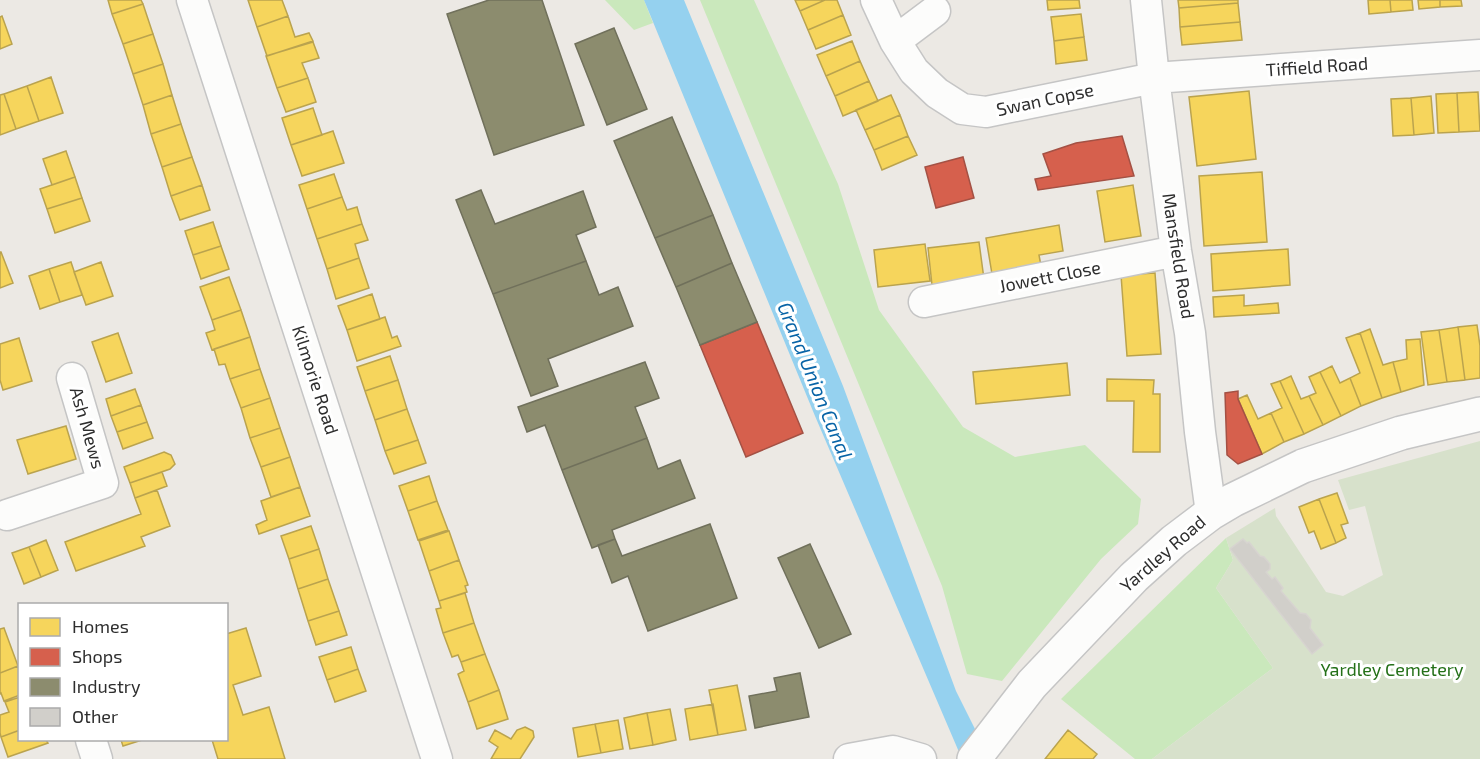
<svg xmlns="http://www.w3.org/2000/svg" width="1480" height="759" viewBox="0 0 1480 759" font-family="'Exo 2',sans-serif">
<rect width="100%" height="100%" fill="#ece9e4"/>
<!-- green -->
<path fill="#cae8bc" d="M605 0H644L653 23 634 30Z
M700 0H754L838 184 879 310 963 427 1015 457 1085 445 1141 499 1138 524 1101 559 1002 681 967 674 942 586Z
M1226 538 1233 560 1216 588 1273 668 1152 759H1135L1061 699Z"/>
<!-- cemetery -->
<path fill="#d7e1cb" d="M1480 441V759H1152L1273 668 1216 588 1233 560 1226 538 1275 508 1276 516 1326 592 1343 596 1383 575 1365 506 1349 510 1338 480Z"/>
<!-- water -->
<path fill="#95d1ef" d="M644 0H684L843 386 956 691 990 759H962L815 416Z"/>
<!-- homes -->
<path fill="#f6d55c" stroke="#baa34e" stroke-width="1.5" d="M108 0H141L143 4 112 14Z
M248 0H282L288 16 257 27Z
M795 0H825L800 11Z
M825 0H837L843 15 808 30 800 11Z
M1047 0H1079L1080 8 1048 10Z
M1178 0H1238V3L1179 8Z
M1368 0H1390L1391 12 1369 14Z
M1390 0H1412L1413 10 1391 12Z
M1418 0H1440V7L1419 9Z
M1440 0H1461L1462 6 1440 7Z
M1238 3 1240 22 1180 27 1179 8Z
M143 4 153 34 123 44 112 14Z
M1081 14 1084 37 1054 41 1051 17Z
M843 15 851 35 816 49 808 30Z
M2 16 12 44 0 49V17Z
M288 16 295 37 309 33 313 41 267 56 257 27Z
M1240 22 1242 40 1182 45 1180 27Z
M153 34 163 64 133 74 123 44Z
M1084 37 1087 60 1056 64 1054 41Z
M852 41 860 61 826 76 817 55Z
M313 42 319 58 302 63 308 78 277 88 266 56Z
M860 61 869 81 835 96 826 76Z
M163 64 172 95 143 105 133 74Z
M51 77 63 113 39 121 27 86Z
M308 78 316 102 286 112 277 88Z
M869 81 878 101 843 116 835 96Z
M27 86 39 121 16 129 4 94Z
M1249 91 1256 159 1197 166 1189 97Z
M1478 92 1480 131 1459 132 1457 93Z
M1457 93 1459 132 1438 133 1436 94Z
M4 94 16 129 0 135V95Z
M172 95 181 124 151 134 143 105Z
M891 95 900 115 865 130 856 110Z
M1431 96 1434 133 1414 135 1411 98Z
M1411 98 1414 135 1393 136 1391 99Z
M313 108 322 135 291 145 282 118Z
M900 115 908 136 874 150 865 130Z
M181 124 192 157 162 167 151 134Z
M333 131 344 163 302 176 291 145Z
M908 136 917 155 882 170 874 150Z
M66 151 75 177 52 185 43 159Z
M192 157 202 185 171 196 162 167Z
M1262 172 1267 242 1204 246 1199 176Z
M334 174 342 197 307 209 299 185Z
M75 177 82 198 47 209 40 189Z
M202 185 210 210 180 220 171 196Z
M1133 185 1141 236 1105 242 1097 191Z
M342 197 347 210 357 207 362 224 317 239 307 209Z
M82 198 90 221 55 233 47 209Z
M213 222 221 246 193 255 185 231Z
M362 224 368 240 355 244 359 258 327 269 317 239Z
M1059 225 1063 251 1039 255 1041 266 992 274 986 238Z
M979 242 984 279 932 285 928 248Z
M925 244 930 281 878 287 874 250Z
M221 246 229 269 201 279 193 255Z
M1288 249 1290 285 1213 291 1211 254Z
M0 252H1L13 283 0 288Z
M359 258 369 288 336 299 327 269Z
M71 262 82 295 60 302 49 269Z
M101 262 113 296 86 305 74 272Z
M49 269 60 302 40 309 29 276Z
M1155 273 1161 354 1127 356 1121 275Z
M229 277 241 310 212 320 200 287Z
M372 294 380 319 347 330 338 306Z
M1244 295V306L1278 303 1279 313 1214 317 1213 297Z
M241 310 250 337 212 350 206 333 215 330 212 320Z
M385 317 392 338 397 336 401 346 357 361 347 330Z
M1477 325 1480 346V378L1465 380 1458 327Z
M1458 327 1465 380 1447 382 1439 330Z
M1370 329 1383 365 1393 362 1401 392 1382 398 1360 333Z
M1439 330 1447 382 1428 385 1421 332Z
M118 333 132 373 106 382 92 342Z
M1360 333 1382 398 1361 406 1350 378 1360 373 1346 338Z
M250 337 260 369 230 379 225 364 219 365 214 349Z
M19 338 32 381 3 390 0 380V344Z
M1420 339 1424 385 1401 392 1393 362 1407 359 1406 340Z
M390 356 398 380 365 391 357 367Z
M1067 363 1070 395 976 404 973 372Z
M1332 366 1340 383 1350 378 1361 406 1341 416 1320 372Z
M260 369 270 398 241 408 230 379Z
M1320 372 1341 416 1323 425 1309 396 1316 393 1309 377Z
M1291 376 1301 399 1309 396 1323 425 1304 434 1280 381Z
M1107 379 1154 380 1153 394H1160V452H1133L1134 401H1107Z
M398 380 407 409 375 420 365 391Z
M1280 381 1304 434 1284 442 1271 413 1282 408 1271 384Z
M135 389 141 405 111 416 106 399Z
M1247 395 1258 419 1271 413 1284 442 1262 454 1238 399Z
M270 398 280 428 250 438 241 408Z
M141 405 147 422 117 432 111 416Z
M407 409 418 440 385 451 375 420Z
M147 422 153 438 123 449 117 432Z
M66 426 76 459 28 474 17 440Z
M280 428 290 457 261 467 250 438Z
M418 440 426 463 394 474 385 451Z
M164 452 171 455 175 464 170 469 130 483 124 467Z
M290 457 300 487 271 497 261 467Z
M162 472 167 486 135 498 130 483Z
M429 476 437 501 408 511 399 486Z
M300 487 310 516 259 534 256 525 267 520 261 501Z
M157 490 170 526 141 537 145 546 76 571 65 542 141 514 135 498Z
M1337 493 1348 523 1341 525 1346 538 1336 543 1319 499Z
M1319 499 1336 543 1321 549 1314 531 1309 533 1299 507Z
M437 501 448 530 418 540 408 511Z
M311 526 319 549 289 559 281 536Z
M449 531 459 560 429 571 419 541Z
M46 540 58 570 41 577 29 547Z
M29 547 41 577 24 584 12 553Z
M319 549 328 579 298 589 289 559Z
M459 560 468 585 465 586 467 592 439 601 429 571Z
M328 579 339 611 308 621 298 589Z
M465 593 474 623 443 633 436 609 441 608 439 601Z
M339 611 347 635 316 645 308 621Z
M474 623 485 654 461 662 458 655 452 657 443 633Z
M4 628 18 666 0 673V629Z
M246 628 261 676 233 685 243 715 269 707 285 759H218L213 743 212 740H226V634Z
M351 647 358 669 327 680 319 657Z
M485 654 499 690 468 702 458 674 464 671 461 662Z
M18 666 20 671V695L4 701 1 693 0 694V673Z
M358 669 366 691 335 702 327 680Z
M737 685 746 730 718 735 709 690Z
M499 690 508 719 477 729 468 702Z
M20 697V730L1 737 0 733V715L9 712 5 702Z
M713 704 718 735 690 740 685 709Z
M670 709 676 740 653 745 647 713Z
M647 713 653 745 630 749 624 718Z
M618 720 623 749 601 753 595 724Z
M595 724 601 753 578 757 573 728Z
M525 727 533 731 534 737 520 759H491L498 747 489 741 495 730 511 739 517 730Z
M20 730V740H46L48 743 8 757 1 737Z
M1068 730 1097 754 1093 759H1045Z
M121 740H142L123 746Z"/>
<!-- shops -->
<path fill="#d6604d" stroke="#a45144" stroke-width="1.5" d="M1122 136 1134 176 1038 190 1035 179 1051 176 1043 154 1076 143Z
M963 157 974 198 936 208 925 167Z
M757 322 803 433 746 457 700 345Z
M1238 391V399L1262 454 1238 464 1227 455 1225 393Z"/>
<!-- industry -->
<path fill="#8c8c6e" stroke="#70705b" stroke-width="1.5" d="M489 0H542L584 125 494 155 447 14Z
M614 28 647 109 607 125 575 44Z
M672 117 713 215 655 238 614 141Z
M481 190 495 224 583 191 596 227 576 235 586 261 493 294 456 200Z
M713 215 732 263 676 287 655 238Z
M586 261 599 295 618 287 633 326 548 359 558 386 531 396 493 294Z
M732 263 757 322 700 345 676 287Z
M645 362 659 398 635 407 647 438 562 470 545 425 527 432 518 407Z
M647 438 658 469 680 460 695 498 612 530 615 539 592 548 562 470Z
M710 524 737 598 648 631 628 576 612 583 598 545 615 539 622 556Z
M810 544 851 634 819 648 778 558Z
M800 673 809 717 755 728 749 696 777 691 774 678Z"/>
<!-- building -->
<path fill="#d1cfca" stroke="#d7d4d0" stroke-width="1.5" d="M1243 539 1247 543 1249 542 1260 556 1264 557 1270 564V569L1266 572 1272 579 1275 577 1283 588 1281 591 1300 613 1306 614 1311 620 1310 628 1323 645 1312 654 1230 549Z"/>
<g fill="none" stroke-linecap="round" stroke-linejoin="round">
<!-- street casing -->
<g stroke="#c5c5c5" stroke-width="33">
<path id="street" d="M192 0 437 759
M876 0 895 41 914 71 937 93 962 109 986 112 1154 78 1480 55
M1146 0 1154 78 1176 251 1190 333 1200 432 1211 513
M895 41 935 11
M924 302 1176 251
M7 515 103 483 72 378
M91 740 97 759
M849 759 893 751 921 759"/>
</g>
<!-- secondary casing -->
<g stroke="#c5c5c5" stroke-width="36">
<path id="secondary" d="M974 759 1032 684 1134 577 1174 541 1211 513 1233 500 1303 466 1401 433 1480 414"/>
</g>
<!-- street -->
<use href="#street" stroke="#fcfcfb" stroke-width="30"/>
<!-- secondary -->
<use href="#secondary" stroke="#fcfcfb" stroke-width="33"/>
</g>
<g text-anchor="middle" stroke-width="6" stroke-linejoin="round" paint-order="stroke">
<!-- street labels -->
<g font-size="18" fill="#2e2e2e" stroke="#fff">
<text transform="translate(1317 67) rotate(-4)" y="6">Tiffield Road</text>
<text transform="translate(1045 100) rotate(-12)" y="6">Swan Copse</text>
<text transform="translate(1178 256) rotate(81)" y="6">Mansfield Road</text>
<text transform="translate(1050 277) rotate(-11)" y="6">Jowett Close</text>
<text transform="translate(315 380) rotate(72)" y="6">Kilmorie Road</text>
<text transform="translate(87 428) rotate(74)" y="6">Ash Mews</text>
<text transform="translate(1163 554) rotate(-41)" y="6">Yardley Road</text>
</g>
<!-- park labels -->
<g font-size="18" fill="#247018" stroke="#fff">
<text x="1392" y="676">Yardley Cemetery</text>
</g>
<!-- water labels -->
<g font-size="20" font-style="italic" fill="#0864a7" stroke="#fff">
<text transform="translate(815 381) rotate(68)" y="7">Grand Union Canal</text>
</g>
</g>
<!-- legend -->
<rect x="18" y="603" width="210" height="138" fill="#ffffff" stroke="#ababab" stroke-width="1.5"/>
<rect x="30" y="618" width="30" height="18" fill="#f6d55c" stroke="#ababab" stroke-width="1.5"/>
<text x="72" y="633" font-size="18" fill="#2e2e2e">Homes</text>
<rect x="30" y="648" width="30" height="18" fill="#d6604d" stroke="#ababab" stroke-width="1.5"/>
<text x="72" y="663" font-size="18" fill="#2e2e2e">Shops</text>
<rect x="30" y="678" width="30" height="18" fill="#8c8c6e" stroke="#ababab" stroke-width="1.5"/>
<text x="72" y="693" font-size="18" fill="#2e2e2e">Industry</text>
<rect x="30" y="708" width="30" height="18" fill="#d1cfca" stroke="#ababab" stroke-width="1.5"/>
<text x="72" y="723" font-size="18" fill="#2e2e2e">Other</text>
</svg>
